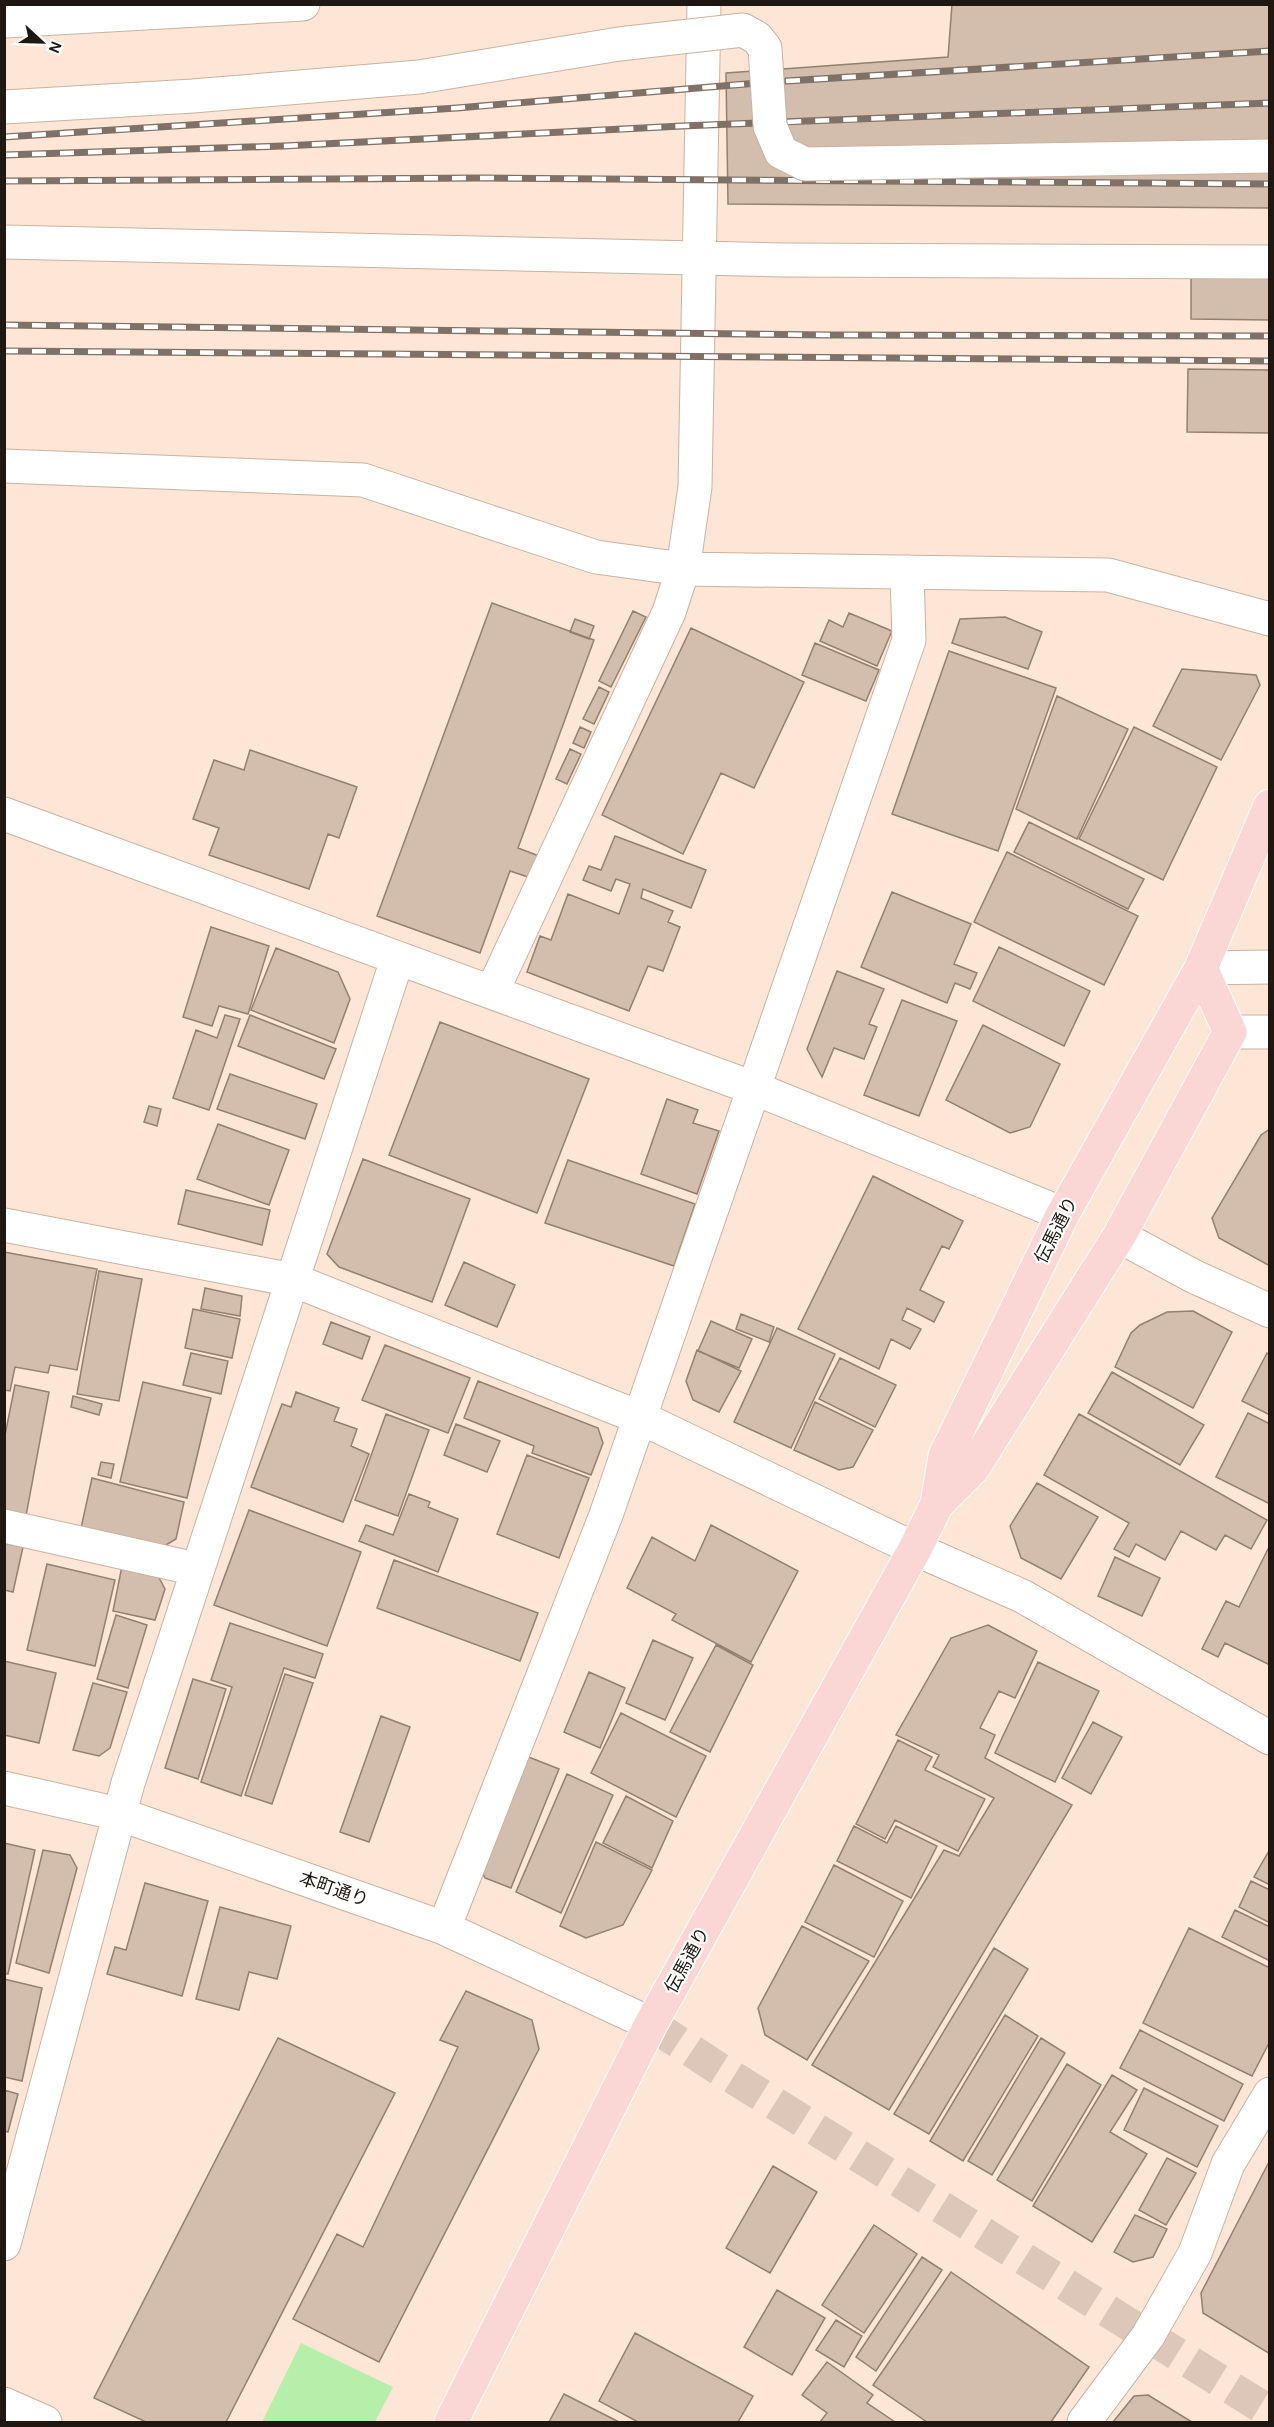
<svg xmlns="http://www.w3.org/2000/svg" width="1274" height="2427" viewBox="0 0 1274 2427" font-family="Karla,'Noto Sans JP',sans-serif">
<rect width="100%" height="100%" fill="#fde6d5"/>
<!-- green -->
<path fill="#b6efa9" d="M301 2343 393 2387 375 2422H262Z"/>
<!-- building -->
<path fill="#d3bdac" stroke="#948070" stroke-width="1.5" d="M952 4H1270V208L728 204 726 73 948 57Z
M1191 259H1270V320L1191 319Z
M1188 369 1270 370V433L1187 432Z
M492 603 594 640 518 848 539 856 531 878 510 871 480 953 377 916Z
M633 611 646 617 611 687 599 681Z
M849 613 892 631 877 666 820 641 829 620 843 627Z
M1005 617 1042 632 1028 669 952 643 960 619Z
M575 619 594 626 589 639 570 632Z
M691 628 804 682 754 788 721 773 683 854 602 815Z
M815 643 879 670 866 701 802 675Z
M949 651 1056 688 998 851 892 814Z
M1182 669 1256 675 1260 685 1221 760 1153 726Z
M599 687 609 692 594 724 583 719Z
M1057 696 1128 729 1077 839 1016 809Z
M580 727 591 732 584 748 573 743Z
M1134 727 1217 767 1163 880 1079 839Z
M570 749 581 754 567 784 556 779Z
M250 750 357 787 339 838 328 834 309 889 209 855 219 828 193 819 214 760 244 770Z
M1029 822 1144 879 1128 909 1014 852Z
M615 836 706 870 691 908 643 889 641 898 673 911 668 922 680 927 663 971 648 966 629 1011 527 972 540 936 551 940 568 894 619 914 630 884 616 879 611 891 583 880 589 866 601 870Z
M1007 852 1138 916 1104 985 974 922Z
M892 892 971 924 954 964 977 973 970 989 955 983 947 1003 861 967Z
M211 927 269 946 248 1014 219 1006 212 1026 183 1017Z
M999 947 1090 991 1064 1046 973 1001Z
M276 948 338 972 350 999 334 1043 251 1010Z
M837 971 884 989 869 1024 877 1027 864 1059 834 1048 822 1077 807 1049Z
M902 1000 957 1021 919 1116 864 1095Z
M225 1015 240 1019 209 1110 173 1098 196 1030 217 1038Z
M250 1015 336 1049 324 1079 238 1046Z
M440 1022 589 1079 537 1213 389 1155Z
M983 1025 1060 1064 1030 1127 1010 1133 946 1100Z
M230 1074 317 1104 305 1139 217 1109Z
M667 1099 698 1110 693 1123 719 1131 697 1194 641 1174Z
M149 1106 161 1109 157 1126 144 1122Z
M218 1124 289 1150 269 1205 197 1179Z
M1270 1129V1266L1219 1238 1212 1218 1261 1135Z
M363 1159 470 1199 432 1302 339 1267 327 1254Z
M568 1160 695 1204 674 1266 545 1223Z
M873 1176 963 1221 949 1249 942 1246 920 1290 944 1302 934 1322 907 1308 902 1320 921 1329 910 1349 891 1339 879 1369 798 1329Z
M186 1190 270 1210 262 1245 178 1224Z
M4 1252 97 1269 77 1370 50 1365 48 1373 15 1367 10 1391 4 1390Z
M464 1262 515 1285 497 1327 445 1305Z
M99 1271 142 1279 119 1401 77 1394Z
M205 1288 242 1296 240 1316 201 1309Z
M193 1309 240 1319 232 1358 185 1348Z
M1193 1311 1232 1332 1193 1408 1115 1367 1131 1333 1140 1325 1167 1312Z
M741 1314 774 1327 769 1342 736 1329Z
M711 1321 752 1339 739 1368 698 1351Z
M331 1322 370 1337 362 1359 323 1344Z
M777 1328 835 1354 791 1448 734 1422Z
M385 1345 470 1378 448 1433 362 1400Z
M697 1350 741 1371 719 1412 693 1400 686 1381Z
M191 1353 228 1361 221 1394 183 1385Z
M1267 1353 1270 1355V1415L1242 1401Z
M840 1358 896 1385 875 1427 819 1399Z
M1112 1372 1204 1425 1180 1465 1088 1413Z
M478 1381 598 1428 603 1443 591 1475 532 1453 534 1446 464 1418Z
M143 1382 211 1398 187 1498 120 1482Z
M15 1385 49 1392 26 1516 4 1512V1440Z
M296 1392 339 1408 334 1421 357 1429 351 1446 369 1454 343 1522 251 1487 282 1404 291 1407Z
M73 1396 102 1404 99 1415 71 1407Z
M815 1402 873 1430 853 1467 839 1470 794 1450Z
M1248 1413 1270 1424V1504L1216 1477Z
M386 1414 429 1430 398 1516 355 1500Z
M1079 1414 1267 1520 1251 1549 1225 1535 1216 1550 1181 1531 1165 1560 1136 1544 1129 1557 1114 1549 1129 1523 1044 1475Z
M456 1424 500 1441 487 1472 444 1455Z
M527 1455 589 1478 559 1558 497 1534Z
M101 1462 114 1464 111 1478 98 1475Z
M92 1478 184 1502 176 1539 161 1548 81 1528Z
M1037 1483 1098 1517 1061 1579 1021 1558 1010 1526Z
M409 1494 430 1502 428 1507 458 1519 438 1572 359 1541 366 1525 393 1535Z
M249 1510 361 1552 327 1646 214 1605Z
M711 1525 798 1571 751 1662 672 1620 676 1614 627 1588 652 1537 695 1561Z
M4 1543 23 1547 13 1592 4 1590Z
M1270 1545V1665L1225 1643 1218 1657 1202 1649 1226 1601 1239 1607Z
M1115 1557 1160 1578 1142 1616 1098 1596Z
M394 1560 538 1613 520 1661 377 1608Z
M47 1564 115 1580 95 1666 27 1650Z
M122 1566 156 1572 165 1589 155 1620 113 1611Z
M116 1615 147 1625 128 1688 97 1679Z
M230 1623 323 1654 315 1678 284 1668 241 1796 201 1782 232 1687 211 1680Z
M988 1625 1037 1651 1015 1698 999 1691 980 1728 995 1735 985 1758 1072 1805 889 2110 812 2065 944 1850 959 1856 994 1798 933 1767 939 1755 896 1735 951 1638Z
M653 1640 693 1658 665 1720 626 1703Z
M716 1645 753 1665 710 1752 670 1732Z
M4 1661 56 1673 39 1743 4 1735Z
M1038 1662 1099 1691 1055 1782 995 1753Z
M589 1672 625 1688 600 1748 564 1732Z
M285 1674 313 1683 272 1804 245 1795Z
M193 1679 226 1689 198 1779 165 1768Z
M93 1683 127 1692 110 1748 99 1756 73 1750Z
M621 1713 706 1756 676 1817 591 1773Z
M381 1716 410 1727 369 1842 340 1832Z
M1093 1722 1122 1737 1091 1794 1062 1778Z
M898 1740 932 1757 925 1770 985 1799 958 1851 895 1820 885 1839 856 1824Z
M521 1754 559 1769 511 1888 485 1878 478 1864Z
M567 1774 613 1795 561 1913 516 1892Z
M626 1796 673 1821 652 1868 603 1843Z
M854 1826 887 1843 896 1826 937 1846 911 1898 837 1861Z
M596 1842 652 1870 623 1925 586 1938 560 1926Z
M4 1843 35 1850 8 1974 4 1973Z
M1270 1849V1885L1254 1877Z
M43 1850 70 1855 77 1868 49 1973 16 1963Z
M834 1865 903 1901 874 1957 805 1922Z
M1251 1881 1270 1890V1923L1239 1907Z
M145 1883 208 1901 182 1996 107 1974 115 1947 126 1950Z
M220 1907 291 1926 277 1979 249 1972 239 2010 196 1999Z
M1235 1910 1270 1927V1961L1222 1937Z
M802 1926 869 1961 807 2060 765 2035 758 2008Z
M1189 1928 1270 1968V2041L1252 2076 1143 2023Z
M994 1948 1028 1969 929 2134 894 2114Z
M4 1979 42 1988 22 2081 4 2077Z
M466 1991 532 2020 539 2049 379 2362 293 2319 337 2234 363 2247 458 2047 440 2040Z
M1005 2015 1038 2036 963 2161 930 2141Z
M1140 2030 1243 2084 1224 2121 1120 2068Z
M278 2038 395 2093 226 2422H146L94 2398Z
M1041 2038 1065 2053 992 2175 968 2161Z
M1067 2064 1101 2085 1032 2201 997 2180Z
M1112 2075 1137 2090 1110 2132 1147 2154 1092 2242 1033 2206Z
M1144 2088 1218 2126 1197 2167 1124 2130Z
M4 2090 18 2094 8 2132 4 2131Z
M1167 2158 1196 2173 1166 2225 1139 2210Z
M1270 2160V2354L1203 2313 1201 2293Z
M773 2166 817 2192 770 2273 726 2248Z
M1135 2215 1167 2229 1153 2257 1133 2262 1114 2252Z
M874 2225 917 2254 864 2333 822 2305Z
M922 2257 942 2270 876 2371 856 2357Z
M951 2272 1089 2367 1051 2422H927L873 2385Z
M777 2290 825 2318 792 2375 744 2347Z
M836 2320 862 2336 844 2367 816 2350Z
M635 2333 753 2396 738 2422H638L599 2401Z
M827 2362 873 2395 867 2403 895 2422H820L827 2413 802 2395Z
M564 2394 619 2422H549Z
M1148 2395 1192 2422H1113L1134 2396Z"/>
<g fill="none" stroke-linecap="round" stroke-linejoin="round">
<!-- minor-tunnel -->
<path stroke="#dcc7b8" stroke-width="33" stroke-dasharray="33 16" stroke-linecap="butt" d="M651 2024 716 2067 1270 2412"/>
<!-- minor casing -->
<g stroke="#c9b3a2" stroke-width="35">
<path id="minor" d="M4 21 303 4
M4 242 784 260 1270 262
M4 466 363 480 596 557 683 569 1108 575 1270 619
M4 814 756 1089 1063 1214
M1201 968 1270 967
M492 992 669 612 683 569 695 487 704 4
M1230 1032H1270
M4 1225 293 1280 641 1418 915 1549 1022 1596 1270 1738
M1119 1236 1193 1276 1270 1311
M4 1526 196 1569
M4 1788 119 1814 444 1928 651 2024
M444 1928 606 1515 909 640 907 572
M4 2244 128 1783 397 960
M4 2404 45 2422
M1084 2422 1148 2336 1195 2253 1228 2164 1270 2094"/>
</g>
<!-- major casing -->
<g stroke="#fff" stroke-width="35">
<path id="major" d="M937 1504 973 1468 1119 1236 1230 1032 1201 968
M451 2422 651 2024 915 1549 937 1504 945 1456 1063 1214 1201 968 1270 806"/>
</g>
<!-- minor -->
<use href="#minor" stroke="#fff" stroke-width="33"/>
<!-- major -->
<use href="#major" stroke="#fad6d5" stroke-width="33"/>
<!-- rail casing -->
<g stroke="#7f7166" stroke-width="7">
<path id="rail" d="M4 137 457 108 770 82 1270 51
M4 155 283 146 682 126 1270 103
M4 181 481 178 1270 184
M4 325 829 335 1270 336
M4 351 1270 361"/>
</g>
<!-- rail -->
<use href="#rail" stroke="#fff" stroke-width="4.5" stroke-dasharray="14" stroke-linecap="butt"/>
<!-- minor-bridge casing -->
<g stroke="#c9b3a2" stroke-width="35" stroke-linecap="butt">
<path id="minor-bridge" d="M4 107 193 96 419 77 619 44 743 30 757 38 765 48 770 126 781 152 805 164 1270 156"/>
</g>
<!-- minor-bridge -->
<use href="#minor-bridge" stroke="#fff" stroke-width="33"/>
</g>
<g text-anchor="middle" stroke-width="4.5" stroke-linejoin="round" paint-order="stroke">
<!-- street labels -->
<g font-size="18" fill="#1f1711" stroke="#fff">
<text transform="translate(1056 1230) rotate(-63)" y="6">伝馬通り</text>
<text transform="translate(334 1889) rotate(19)" y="6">本町通り</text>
<text transform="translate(687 1960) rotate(-61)" y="6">伝馬通り</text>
</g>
</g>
<!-- border -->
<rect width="1274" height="2427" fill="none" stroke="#1f1711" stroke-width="12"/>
<!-- north arrow -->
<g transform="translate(42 42) rotate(112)" stroke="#ffffff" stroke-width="4.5" paint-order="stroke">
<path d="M0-4.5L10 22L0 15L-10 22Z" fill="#1f1711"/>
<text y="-9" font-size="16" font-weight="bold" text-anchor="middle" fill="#1f1711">N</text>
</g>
</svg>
